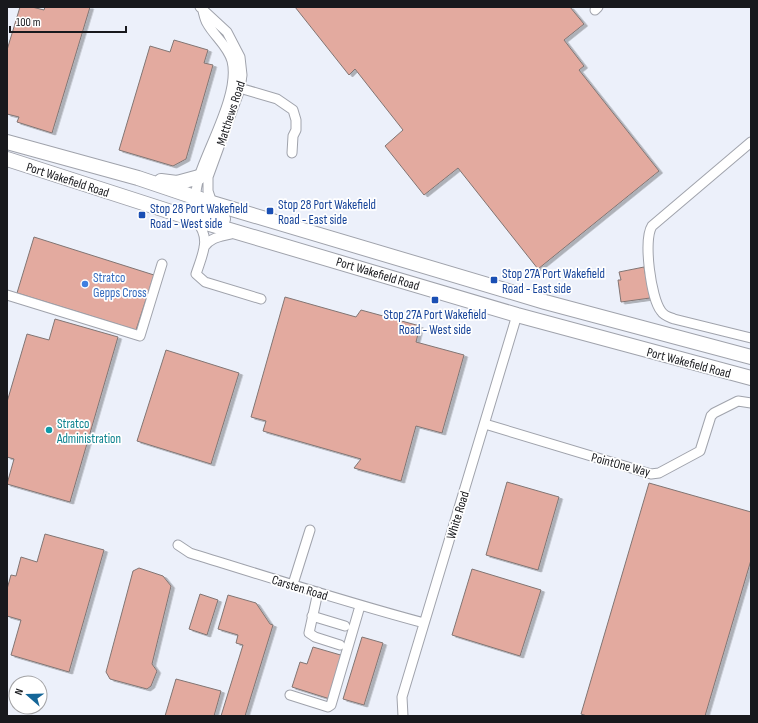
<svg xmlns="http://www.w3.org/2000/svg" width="758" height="723" viewBox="0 0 758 723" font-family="'Sofia Sans Condensed',sans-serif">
<defs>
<filter id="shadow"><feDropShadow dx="3.5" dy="2" stdDeviation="0" flood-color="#0004"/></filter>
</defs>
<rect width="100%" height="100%" fill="#ecf0fa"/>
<!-- building -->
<path fill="#e3aa9f" stroke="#817573" filter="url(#shadow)" d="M20 7H32L44 10 45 7H90L52 133 17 122 19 117 7 114V50Z
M295 7H570L584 24 564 40 584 66 579 70 659 171 538 269 458 168 424 195 385 146 403 130 355 69 349 75Z
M174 40 208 50 204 63 213 65 186 159 173 166 119 150 150 46 170 52Z
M34 237 154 275 136 330 17 293Z
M644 267 650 298 621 302 618 280H621L619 272Z
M285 297 356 317 361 310 420 326 416 342 464 355 442 433 416 426 401 481 354 468 361 459 263 431 266 421 251 417Z
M55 319 118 337 70 502 7 484 14 459 7 457V402L27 334 49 340Z
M166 350 239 373 211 464 137 441Z
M507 482 559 497 538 570 486 555Z
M649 483 751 512V560L705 716H587L581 714Z
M45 534 104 550 69 672 11 655 21 620 7 616V589L11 575 16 576 21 557 37 562Z
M139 568 163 576 171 586 152 664 157 671 151 686 147 689 110 679 106 672 133 571Z
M472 569 541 590 520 656 452 635Z
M200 594 218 600 207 635 189 629Z
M228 595 256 603 270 624 273 625 245 716H221L243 645 236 643 238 635 218 629Z
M362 637 383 643 364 705 343 699Z
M313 647 344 656 330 699 292 687 300 662 307 664Z
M176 679 221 691 214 716H165Z"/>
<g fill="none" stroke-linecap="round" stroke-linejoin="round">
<!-- minor casing -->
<g stroke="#a0a3ac" stroke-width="11">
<path id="minor" d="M200 7 227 32 240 57 242 75 240 89 208 177V191L212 203
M595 10 598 7
M236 87 277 99 293 110 296 120V130L293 136 292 153
M751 142 652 226C643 240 651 298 661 311 664 316 669 317 674 319L751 338
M195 198C196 191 197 184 199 177 209 145 240 93 232 61 228 46 214 36 207 23 205 20 204 15 203 11
M196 221C212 238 202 255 196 274L205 282 261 299
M204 247C212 236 222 237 234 233
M7 295 140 336 162 264
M485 424 651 474 659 473 700 451 711 416 714 413 738 401 751 403
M178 545 190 553C268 577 345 602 424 623
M293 584 310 530
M318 592 309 633 315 637 340 645
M312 616 345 626
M290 695 328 707 331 705 360 606
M403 716 402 697 517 315"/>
</g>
<!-- highway casing -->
<g stroke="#a0a3ac" stroke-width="16">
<path id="highway" d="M7 142 138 178 212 203 545 302 751 357
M7 159 196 220 517 315 751 378
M161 181 177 183 199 177
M195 198C194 213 211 214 223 219"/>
</g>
<!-- minor -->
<use href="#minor" stroke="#fff" stroke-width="9"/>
<!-- highway -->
<use href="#highway" stroke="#fff" stroke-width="14"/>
</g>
<!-- markers -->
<g fill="#1a4fb4" stroke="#fff" stroke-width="1.5">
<rect x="266" y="207" width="8" height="8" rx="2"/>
<rect x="138" y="211" width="8" height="8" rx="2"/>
<rect x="490" y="276" width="8" height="8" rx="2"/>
<rect x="431" y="296" width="8" height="8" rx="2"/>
</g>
<circle fill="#3f7fe0" stroke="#fff" stroke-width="1.5" cx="85" cy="284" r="4"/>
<circle fill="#0f9aa8" stroke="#fff" stroke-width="1.5" cx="49" cy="430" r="4"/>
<g text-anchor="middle" stroke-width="3.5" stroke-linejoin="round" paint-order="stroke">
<!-- street labels -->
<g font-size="13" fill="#18191d" stroke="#fff">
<text transform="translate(230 113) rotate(-72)" y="5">Matthews Road</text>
<text transform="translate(68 179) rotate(18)" y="5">Port Wakefield Road</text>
<text transform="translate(378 273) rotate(17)" y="5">Port Wakefield Road</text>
<text transform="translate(689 362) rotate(15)" y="5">Port Wakefield Road</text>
<text transform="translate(621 464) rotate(15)" y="5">PointOne Way</text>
<text transform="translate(457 515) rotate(-73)" y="5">White Road</text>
<text transform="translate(300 587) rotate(17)" y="5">Carsten Road</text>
</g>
<!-- transit labels -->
<g font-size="13" fill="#164399" stroke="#fff" text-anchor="start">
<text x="278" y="209">Stop 28 Port Wakefield<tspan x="278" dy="15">Road - East side</tspan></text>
<text x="150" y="213">Stop 28 Port Wakefield<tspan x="150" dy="15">Road - West side</tspan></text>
<text x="502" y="278">Stop 27A Port Wakefield<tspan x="502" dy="15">Road - East side</tspan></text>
<text x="435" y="319" text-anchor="middle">Stop 27A Port Wakefield<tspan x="435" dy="15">Road - West side</tspan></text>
</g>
<!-- shop labels -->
<g font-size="13" fill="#366cbe" stroke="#fff" text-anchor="start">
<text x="93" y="282">Stratco<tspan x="93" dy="15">Gepps Cross</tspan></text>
</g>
<!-- culture labels -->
<g font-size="13" fill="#0d838f" stroke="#fff" text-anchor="start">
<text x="57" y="428">Stratco<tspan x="57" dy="15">Administration</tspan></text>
</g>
</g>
<!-- border -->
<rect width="758" height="723" fill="none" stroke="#18191d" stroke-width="16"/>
<!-- north arrow -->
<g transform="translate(28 695) rotate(290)"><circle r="19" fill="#ffffff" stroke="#a3a3a5"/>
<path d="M0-3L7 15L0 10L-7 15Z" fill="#156698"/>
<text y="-6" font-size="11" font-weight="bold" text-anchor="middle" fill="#18191d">N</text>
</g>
<!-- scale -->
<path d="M10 26v6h116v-6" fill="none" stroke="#18191d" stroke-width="2"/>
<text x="16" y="26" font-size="12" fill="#18191d" stroke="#ffffff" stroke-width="3" paint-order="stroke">100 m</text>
</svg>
